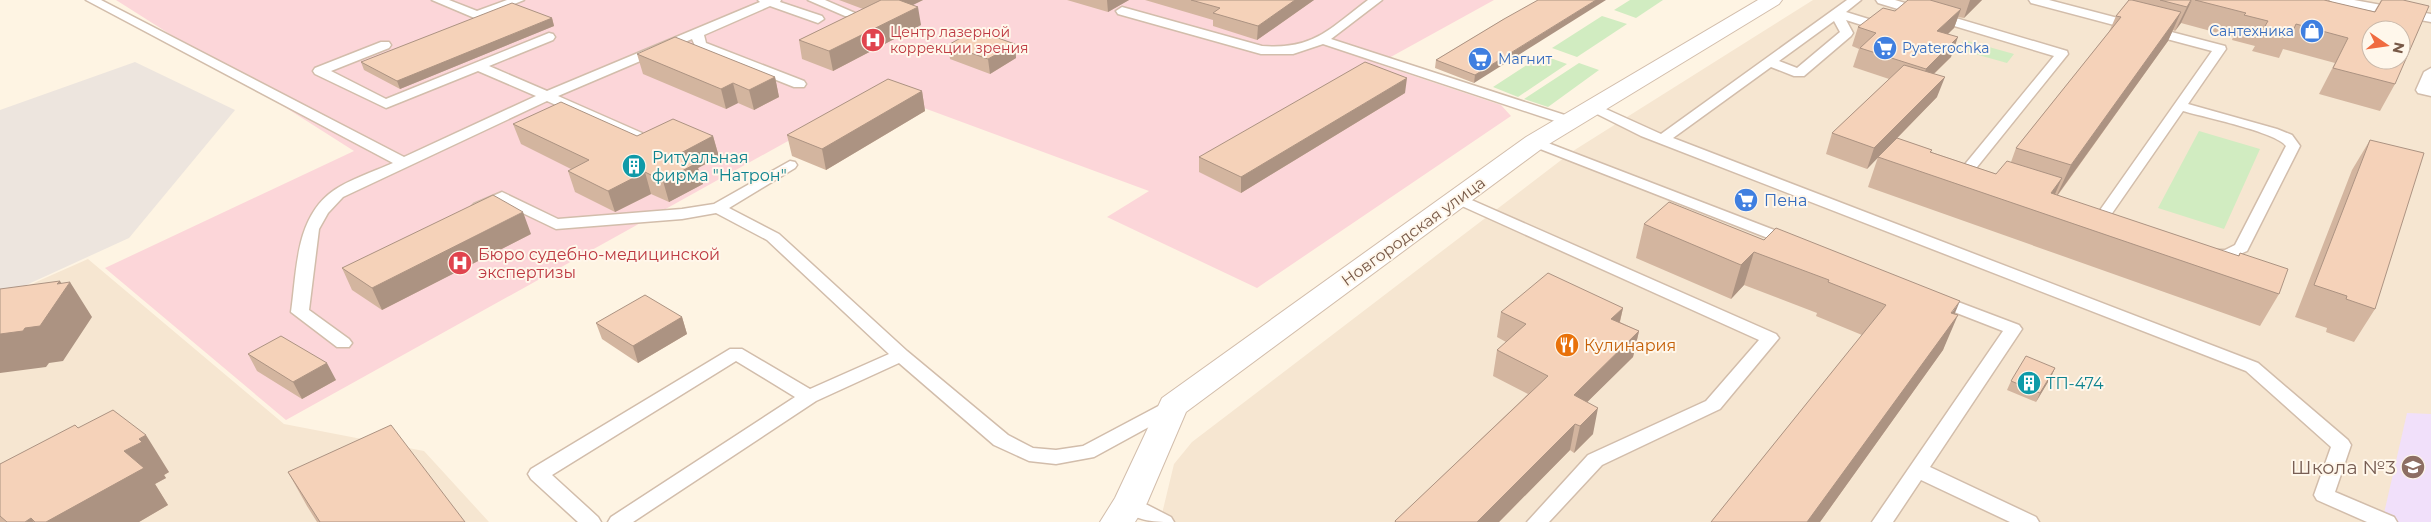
<svg xmlns="http://www.w3.org/2000/svg" width="2431" height="522" viewBox="0 0 2431 522" font-family="Montserrat,sans-serif">
<rect width="100%" height="100%" fill="#fef4e3"/>
<!-- residential -->
<path fill="#f6e6d1" fill-rule="evenodd" d="M1813 0H2431V522H1160L1174 464 1192 442 1573 151ZM2371 30H2401V60H2371Z
M88 259 284 424 424 451 489 522H0V298Z"/>
<!-- industrial -->
<path fill="#ede5de" d="M135 62 235 110 129 238 0 297V110Z"/>
<!-- education -->
<path fill="#f1e0fa" d="M2407 413 2431 414V522H2382Z"/>
<!-- medical -->
<path fill="#fcd6d9" d="M116 0H1494L1378 64 1501 105 1511 116 1257 288 1107 217 1149 191 878 91 286 420 105 268 354 151Z"/>
<!-- green -->
<path fill="#d1ecc1" d="M1630 0H1663L1636 18 1614 10Z
M1602 16 1627 24 1577 57 1552 48Z
M1964 40 2014 54 2007 63 1957 49Z
M1542 55 1567 64 1518 97 1493 87Z
M1579 63 1599 70 1548 107 1524 99Z
M2199 131 2260 149 2224 229 2158 208Z"/>
<g fill="none" stroke-linecap="round" stroke-linejoin="round">
<!-- lane casing -->
<g stroke="#d2bdab" stroke-width="3">
<path id="lane" d="M86 0H101L404 157 536 96 478 71 386 108 315 74 313 71 315 68 381 42H389L391 45 389 48 331 71 386 99 549 33 553 34 555 37 553 40 489 66 547 91 760 2 758 0H781L780 2 822 16 824 19 818 23 770 6 704 35 706 43 804 81 806 84 804 87H794L696 48 692 39 558 96 642 133 644 136 642 139H632L547 101 343 197 328 213 319 229 309 310 349 339 352 343 349 347H337L291 312C297 271 295 218 333 191 348 180 375 171 393 163Z
M432 0H449L477 11 507 0H524L477 19Z
M808 0H825L855 13 853 16H845Z
M1368 0H1382L1331 39 1574 118 1576 121 1574 124H1564L1323 44 1293 54H1261L1118 14 1116 11 1122 7 1262 46C1314 50 1329 29 1368 0Z
M1847 0H1861L1846 12 1875 21 1877 24 1875 27 1871 28 1846 20 1853 33 1851 36 1804 76H1794L1771 67 1673 138 2258 363 2348 440 2351 445 2335 492 2394 517 2397 522H2367L2317 500 2314 495 2331 447 2246 371 1641 136 1585 108 1587 105H1597L1661 134ZM1834 21 1840 32 1797 68 1779 61Z
M1876 0H1895L2067 51 2068 54 1973 172 1983 178 1981 181C1974 183 1961 181 1957 174L2054 56 1878 3Z
M2029 0H2049L2225 46 2226 49 2188 104 2277 129 2292 135 2300 146 2247 251 2227 260 2205 256 2203 253 2205 250H2225L2235 245 2286 146C2276 132 2203 117 2183 111L2106 222C2099 224 2086 222 2081 215L2089 210 2098 213 2212 51 2031 3Z
M2329 0H2354L2431 14V22L2335 4Z
M2431 68V96L2418 93 2416 90 2424 72Z
M1535 138 1795 238 1797 241 1795 244H1783L1530 145 1528 142Z
M790 161 795 162 797 165 795 168 729 208 779 234 907 351 1008 435 1033 448 1056 450 1083 446 1166 402 1173 400 1180 402 1182 406 1180 410 1094 457 1056 464 1029 461 994 445 899 363 816 401 633 522H608L611 517 795 397 736 361 552 475 598 517 601 522H578L531 479 528 474 531 469 730 349H742L810 389 889 354 767 240 716 213 682 219 556 229 502 203 479 212 471 207 474 204 502 192 558 219 682 209 714 204Z
M1458 194 1776 334 1779 338 1720 409 1602 465 1549 522H1527L1588 455 1706 401 1759 340 1453 202 1450 199Z
M1937 294 2019 325 2022 329 1930 467 2036 517 2039 522H2010L1921 480 1893 522H1872L2003 331 1931 303 1929 299 1931 295Z
M1130 496 1171 517 1174 522C1155 522 1131 522 1120 503L1123 498Z"/>
</g>
<!-- street casing -->
<g stroke="#d2bdab" stroke-width="2">
<path id="street" d="M1758 0H1782L1779 4 1544 147 1186 412 1147 503 1135 522H1100L1115 498 1162 398 1526 137Z"/>
</g>
<!-- lane -->
<use href="#lane" fill="#fff" fill-rule="evenodd"/>
<!-- street -->
<use href="#street" fill="#fff" fill-rule="evenodd"/>
</g>
<!-- wall -->
<path fill="#d3b59f" d="M839 0H923L913 5 921 25 833 71 802 59 799 40 863 9Z
M1067 0H1129L1108 12Z
M1145 0H1314L1257 40 1213 26V20Z
M1908 0H1982L1964 18 1958 17 1954 28 1947 34 1951 57 1934 74 1937 97 1897 138 1932 150 1931 152 1996 174 2011 162 2016 148 2109 32 2116 16 2129 0H2324L2374 12 2381 0 2395 84 2380 111 2319 94 2335 63 2283 49 2279 58 2252 51 2255 46 2232 40 2233 37 2181 23 2175 31 2173 30 2168 41 2058 195 2279 294 2260 326 1868 187 1878 157 1867 169 1826 154 1832 133 1889 79 1853 67 1859 49 1852 46 1858 27 1895 11Z
M552 18 554 26 400 89 364 70 361 62Z
M1504 19 1474 83 1435 68 1436 60Z
M1015 44 1016 58 990 74 950 59 948 45Z
M637 54 775 77 779 97 754 110 738 103 726 109 643 74Z
M922 91 925 111 826 170 792 156 787 135Z
M1405 93 1241 193 1199 172V157Z
M513 124 637 136H713L719 157 698 168 703 184 669 202 651 194 615 212 575 192 568 171 571 169 521 144Z
M2370 140 2375 309 2354 342 2326 332 2327 328 2295 317 2352 170Z
M1644 224 1764 240 1955 314 1943 350 1820 522H1711L1862 335 1816 316 1817 313 1744 285 1731 299 1636 258Z
M531 234 382 310 352 290 342 268Z
M1623 308 1620 322 1639 331 1633 357 1587 402 1593 434 1574 453 1570 450 1499 522H1394L1528 394 1493 376 1497 350 1506 342 1497 337 1501 312Z
M682 317 687 334 638 363 602 339 596 323Z
M248 354 336 380 302 399 257 371Z
M2055 368 2051 377 2036 402 2007 390 2011 381Z
M78 428 169 472 164 475 166 478 155 484 168 505 139 522H0V464Z
M288 472 465 522H317L307 506Z"/>
<!-- shaded-wall -->
<path fill="#ac9382" d="M890 0H923L892 15Z
M1107 0H1129L1108 12Z
M1295 0H1314L1257 40 1258 26Z
M1596 0H1606L1474 83 1475 75Z
M1970 0H1982L1964 18Z
M2192 0 2181 23 2175 31 2187 7Z
M918 7 921 25 833 71 829 51Z
M1961 9 1954 28 1931 51 1937 31Z
M2181 12 2168 41 2056 197 2071 165Z
M552 18 554 26 400 89 397 81Z
M1958 37 1951 57 1919 88 1926 69Z
M1015 44 1016 58 990 74 988 59Z
M775 77 779 97 754 110 749 90Z
M1945 77 1937 97 1867 169 1874 148Z
M1407 78 1405 93 1241 193V177Z
M733 83 738 103 726 109 721 89Z
M922 91 925 111 826 170 822 149Z
M713 136 719 157 698 168 703 184 669 202 663 181 679 154Z
M645 172 651 194 615 212 608 191Z
M2062 178 2049 208 2051 193Z
M523 212 531 234 382 310 372 288Z
M1754 252 1744 285 1731 299 1741 265Z
M60 281 65 289 70 282 92 317 63 361 49 363 46 367 0 373V334L25 328Z
M1960 301 1950 325 1958 315 1943 350 1820 522H1807Z
M1623 308 1617 333 1611 319Z
M682 317 687 334 638 363 633 346Z
M1639 331 1633 357 1568 421 1574 395Z
M327 363 336 380 302 399 293 382Z
M2055 368 2051 377 2036 402 2040 393Z
M1598 408 1593 434 1574 453 1580 426Z
M1575 424 1570 450 1499 522H1477Z
M146 435 169 472 164 475 166 478 155 484 168 505 139 522H46L124 451 139 439Z
M31 518 34 522H25Z"/>
<!-- building -->
<path fill="#f5d2b9" stroke="#ac9382" fill-rule="evenodd" d="M881 0H899L918 7 829 51 799 40Z
M1191 0H1295L1258 26 1213 13 1220 8Z
M1538 0H1596L1475 75 1436 60 1504 19Z
M1908 0H1930L1961 9 1937 31 1958 37 1926 69 1860 48 1876 33 1858 27 1883 8 1895 11Z
M2129 0H2132L2181 12 2071 165 2016 148 2121 17 2116 16Z
M2160 0H2191L2187 7Z
M2195 0H2324L2375 12 2382 0H2403L2429 6 2395 84 2333 68 2348 38 2296 24 2292 33 2265 26 2268 21 2244 15 2246 13ZM2371 30H2401V60H2371Z
M512 3 552 18 397 81 361 62Z
M975 30 1015 44 988 59 948 45Z
M675 37 775 77 749 90 733 83 721 89 637 54Z
M1365 62 1407 78 1241 177 1199 157Z
M1904 65 1945 77 1874 148 1832 133Z
M888 79 922 91 822 149 787 135Z
M561 102 637 136 673 119 713 136 679 154 697 163 663 181 645 172 608 191 568 171 589 160 513 124Z
M1897 138 1932 150 1930 152 1996 174 2007 161 2062 178 2051 193 2239 256 2240 253 2288 269 2279 294 1878 157Z
M2370 140 2424 153 2375 309 2346 299 2347 296 2314 285Z
M493 195 523 212 372 288 342 268Z
M1669 202 1764 240 1776 228 1960 301 1951 313 1958 315 1807 522H1711L1886 305 1828 282 1829 280 1754 252 1741 265 1644 224Z
M1548 273 1623 308 1611 319 1639 331 1574 395 1598 408 1580 426 1575 424 1477 522H1396L1395 521 1548 376 1497 350 1526 324 1501 312Z
M60 281 57 284 70 282 40 326 25 328 23 331 0 334V289Z
M645 295 682 317 633 346 596 323Z
M281 336 327 363 293 382 248 354Z
M2026 356 2055 368 2040 393 2011 381Z
M113 410 146 435 139 439 142 442 124 451 144 468 46 522H35L31 518 25 522H7L0 516V464L75 425 78 428Z
M391 425 465 522H320L288 472Z"/>
<!-- icons -->
<defs>
<g id="shop-disc" transform="scale(1.25)"><circle r="9.5" fill="#3f7fe0" stroke="#fff7eb"/><path d="M-5-2.5h2.3a2.7 3.5 0 0 1 5.4 0H5L5.5 6h-11ZM-1.5-2.5h3a1.5 2.3 0 0 0-3 0Z" fill="#fff"/></g>
<g id="hospital-disc" transform="scale(1.25)"><circle r="9.5" fill="#e0444e" stroke="#fff7eb"/><path d="M-5-5h3v3.5h4V-5h3V5h-3V1.5h-4V5h-3Z" fill="#fff"/></g>
<g id="supermarket-disc" transform="scale(1.25)"><circle r="9.5" fill="#3f7fe0" stroke="#fff7eb"/><path d="M-6-5.5h2.5l.6 2H6L4.5 2H-2.5L-4.4-4H-6ZM-1.5 3.2a1.3 1.3 0 1 0 .1 0ZM3 3.2a1.3 1.3 0 1 0 .1 0Z" fill="#fff"/></g>
<g id="building-disc" transform="scale(1.25)"><circle r="9.5" fill="#0f9aa8" stroke="#fff7eb"/><path d="M-4-6H4V6H1V3H-1V6H-4ZM-2.5-4.3h1.7v1.8h-1.7ZM.8-4.3h1.7v1.8H.8ZM-2.5-1h1.7V.8h-1.7ZM.8-1h1.7V.8H.8Z" fill="#fff"/></g>
<g id="restaurant-disc" transform="scale(1.25)"><circle r="9.5" fill="#e8710a" stroke="#fff7eb"/><path d="M-5-6h1v4h1v-4h1v4h1v-4h1v5L-1.5 .5V6h-2V.5L-5-1ZM5-6V6H3V1.5H1.5Q1.5-4 5-6Z" fill="#fff"/></g>
<g id="school-disc" transform="scale(1.25)"><circle r="9.5" fill="#8d6e63" stroke="#fff7eb"/><path d="M0-5L7-2L0 1L-7-2ZM-4 1L0 2.5L4 1V4Q0 6-4 4Z" fill="#fff"/></g>
</defs>
<g fill-rule="evenodd">
<use href="#shop-disc" x="2312" y="31"/>
<use href="#hospital-disc" x="873" y="40"/>
<use href="#supermarket-disc" x="1885" y="48"/>
<use href="#supermarket-disc" x="1480" y="59"/>
<use href="#building-disc" x="634" y="166"/>
<use href="#supermarket-disc" x="1746" y="200"/>
<use href="#hospital-disc" x="460" y="263"/>
<use href="#restaurant-disc" x="1567" y="345"/>
<use href="#building-disc" x="2029" y="383"/>
<use href="#school-disc" x="2413" y="467"/>
</g>
<g text-anchor="middle" stroke-width="4" stroke-linejoin="round" paint-order="stroke">
<!-- far-shop labels -->
<g font-size="14" fill="#366cbe" stroke="#fff7eb" text-anchor="start">
<text x="2294" y="36" text-anchor="end">Сантехника</text>
<text x="1902" y="53">Pyaterochka</text>
<text x="1498" y="64">Магнит</text>
</g>
<!-- far-health labels -->
<g font-size="14" fill="#be3a42" stroke="#fff7eb" text-anchor="start">
<text x="890" y="37">Центр лазерной<tspan x="890" dy="16">коррекции зрения</tspan></text>
</g>
<!-- culture labels -->
<g font-size="16" fill="#0d838f" stroke="#fff7eb" text-anchor="start">
<text x="652" y="163">Ритуальная<tspan x="652" dy="18">фирма "Натрон"</tspan></text>
<text x="2046" y="389">ТП-474</text>
</g>
<!-- shop labels -->
<g font-size="16" fill="#366cbe" stroke="#fff7eb" text-anchor="start">
<text x="1764" y="206">Пена</text>
</g>
<!-- street labels -->
<g font-size="16" fill="#785947" stroke="#fff7eb">
<text transform="translate(1413 231) rotate(-36)" y="6">Новгородская улица</text>
</g>
<!-- health labels -->
<g font-size="16" fill="#be3a42" stroke="#fff7eb" text-anchor="start">
<text x="478" y="260">Бюро судебно-медицинской<tspan x="478" dy="18">экспертизы</tspan></text>
</g>
<!-- food labels -->
<g font-size="16" fill="#c56008" stroke="#fff7eb" text-anchor="start">
<text x="1584" y="351">Кулинария</text>
</g>
<!-- near-education labels -->
<g font-size="19" fill="#785e54" stroke="#fff7eb" text-anchor="end">
<text x="2396" y="474">Школа №3</text>
</g>
</g>
<!-- north arrow -->
<g transform="translate(2386 45) rotate(103)"><circle r="24" fill="#fff7eb" stroke="#c9b8a9"/>
<path d="M0-4L9 19L0 12L-9 19Z" fill="#f06b40"/>
<text y="-8" font-size="14" font-weight="bold" text-anchor="middle" fill="#785947">N</text>
</g>
</svg>
